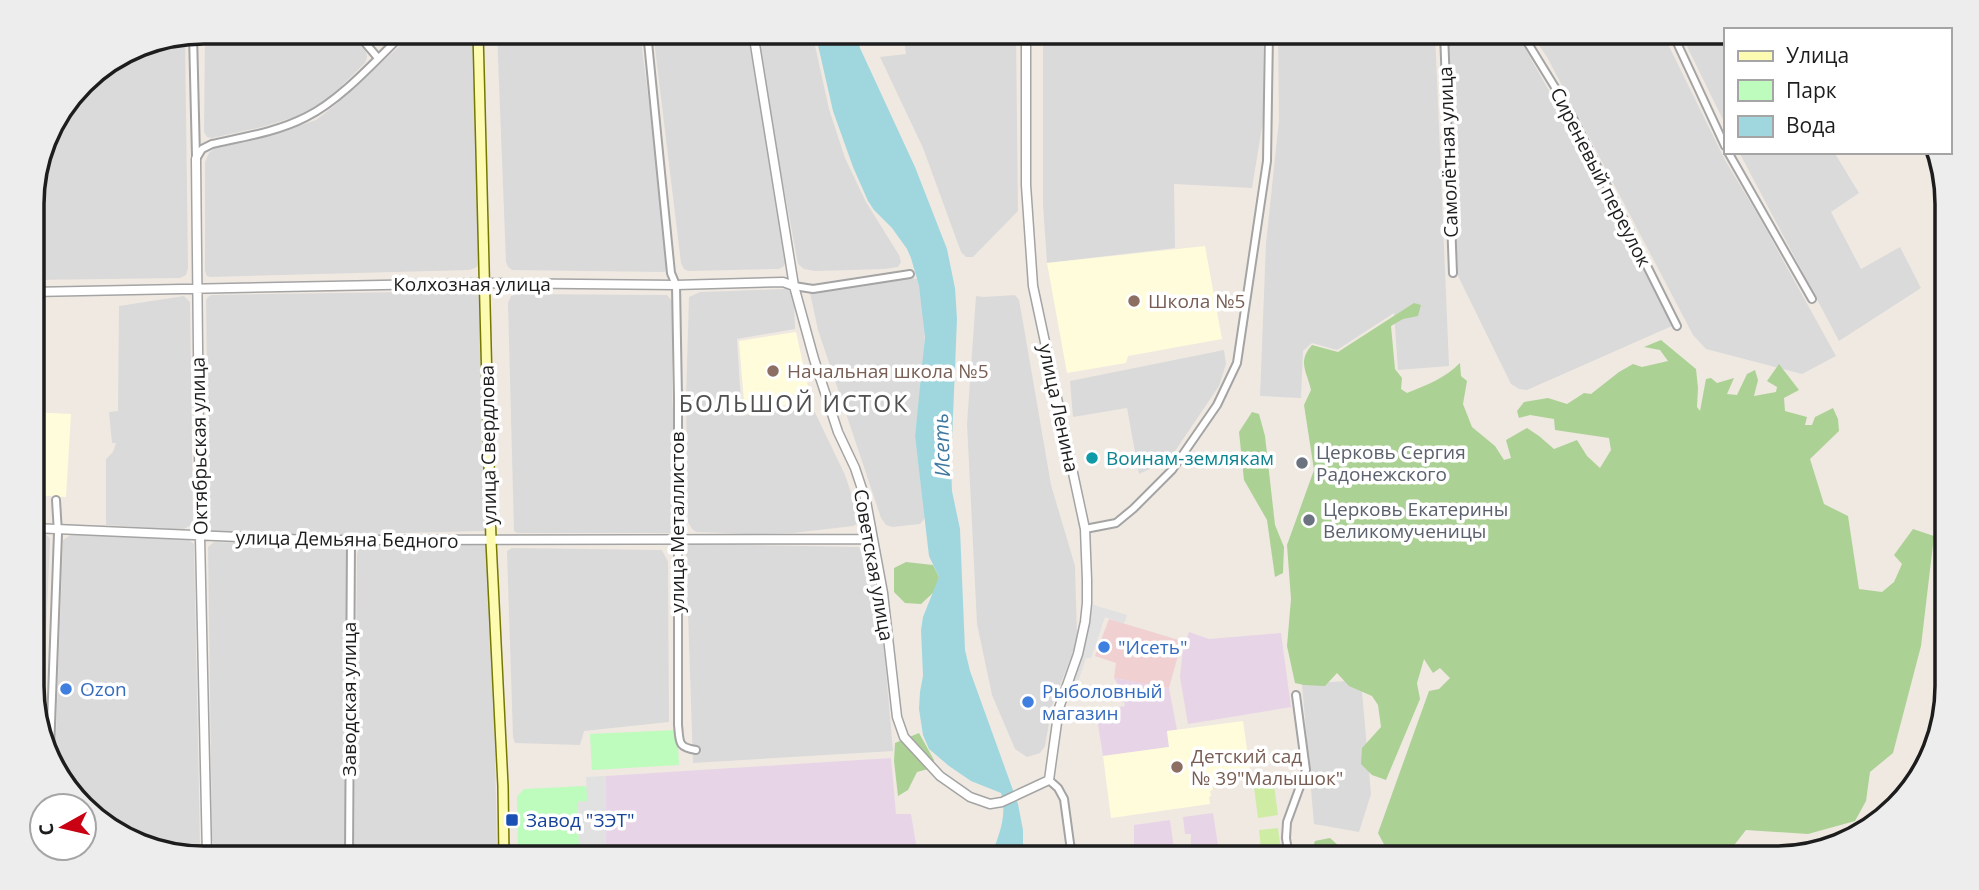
<svg xmlns="http://www.w3.org/2000/svg" width="1979" height="890" viewBox="0 0 1979 890" font-family="'Open Sans',sans-serif">
<rect width="100%" height="100%" fill="#efe9e2"/>
<!-- residential -->
<path fill="#dbdada" d="M205 32H350L366 52 367 57 365 63 328 99 295 117 262 127 212 138 207 137 204 132Z
M415 32H476L479 262 477 267 469 270 210 277 207 276 205 271V162L209 153 215 148 272 135 316 120 335 105Z
M497 32H640L669 263 665 272 512 270 508 267 506 262Z
M653 32H748L786 260 784 266 779 269 688 271 684 269 681 263Z
M758 32H812L829 109 845 158 866 202 899 255 901 262 898 267 885 269 815 271 804 269 798 264 777 152Z
M903 32H1016L1018 211 973 257H966L961 252 923 148 880 57 906 54Z
M1043 32H1263V121L1252 188 1174 184 1175 248 1047 263 1043 205Z
M1278 32H1435L1449 366 1398 370 1394 313 1337 350 1312 343 1303 351 1301 398 1260 396 1266 243 1279 120Z
M1449 32H1515L1516 33 1634 239 1673 319 1672 326 1527 390 1519 389 1511 384 1458 276 1447 35Z
M1530 32H1662L1725 160 1758 215 1836 356 1802 374 1706 349 1693 335 1547 57Z
M1680 32H1725V124Z
M185 35 188 268 186 275 180 278 32 280V193L49 127 90 75 139 45Z
M1739 152H1834L1859 193 1831 212 1861 269 1900 247 1921 288 1839 341Z
M911 278 917 279 919 286 925 322 924 356 915 436 925 518 920 524 892 527 886 525 881 518 818 330 810 293Z
M786 289 791 292 794 298 795 329 737 339 742 416 810 402 845 475 861 522 853 526 793 533 748 534 696 532 692 529 688 522 686 397 689 297 700 292Z
M478 291 483 297 486 528 485 531 280 536 209 533 206 300 208 297 211 295Z
M516 294 667 295 672 301V385L677 524 674 531 670 533H517L514 531 508 303 511 296Z
M1015 295 1019 300 1023 322 1051 485 1075 566 1077 635 1075 647 1052 706 1045 746 1040 753 1027 757 1015 749 992 695 977 624 967 424 976 296 983 297Z
M184 296 190 302 193 524 182 530 106 525V459L113 452 116 443H112L109 412 118 411 119 306Z
M1224 350 1226 364 1219 386 1169 460 1139 474 1127 408 1073 417 1070 381Z
M33 534H44L48 536 50 539 42 731 33 709Z
M72 534 189 540 194 544 200 844 195 850 156 849 138 845 67 791 55 762 63 540Z
M214 542 341 546 348 550 345 850 339 855 222 850 217 848 214 845 212 840 208 547Z
M484 543 491 550 497 851 495 856 489 858 359 853 354 845 357 554 359 548 363 544Z
M689 544 858 547 866 550 870 555 873 569 885 659 893 751 693 763 686 553Z
M512 548 662 550 668 562 669 722 584 731 580 745 515 743 513 737 507 551Z
M1361 680 1371 794 1359 832 1314 824 1302 684Z"/>
<!-- commercial -->
<path fill="#f1d0d2" d="M1109 619 1182 641 1169 688 1114 678 1116 663 1095 656Z"/>
<!-- industrial -->
<path fill="#e8d4e7" d="M1189 632 1209 639 1281 633 1291 707 1188 724 1180 677 1183 648Z
M1114 678 1169 688 1177 730 1167 731 1169 747 1103 756 1096 712 1125 706 1121 690Z
M891 758 896 814H911L917 850 951 845 962 858H606V776Z
M1213 813 1220 858H1120L1118 848 1134 845V825L1170 820 1174 849H1187L1191 852V834H1185L1183 817Z"/>
<!-- education -->
<path fill="#fffcdb" d="M1205 246 1222 339 1128 356 1126 363 1067 373 1047 263Z
M796 332 811 400 745 413 739 341Z
M32 412 71 414 66 497 33 495Z
M1243 721 1251 777 1212 783 1213 790 1210 791 1211 796 1209 797 1210 804 1111 818 1103 756 1169 747 1167 731Z"/>
<!-- grass -->
<path fill="#cfeca5" d="M1273 777 1278 815 1258 818 1253 780Z
M1278 828 1282 858H1262L1259 830Z"/>
<!-- forest -->
<path fill="#acd194" d="M1414 303 1421 305 1418 316 1403 319 1391 326 1395 369 1402 378 1401 389 1407 393C1427 385 1445 378 1460 363L1461 376 1467 381 1463 404 1472 427 1495 446 1504 460 1511 458 1506 440 1527 428 1539 436 1554 449 1577 440 1587 456 1600 468 1611 450 1609 438 1555 430 1554 419 1530 415 1519 418 1517 411 1524 402 1548 398 1567 404 1584 393 1591 394 1619 372 1633 364 1642 367 1668 361 1660 350 1644 347 1661 340 1696 369 1698 388 1697 407 1700 411 1706 379 1711 378 1717 383 1734 378 1727 394 1737 395 1747 374 1755 370 1758 380 1754 396 1776 392 1777 387 1767 381 1779 364 1799 390 1784 398 1785 411 1807 417 1805 425H1812L1815 417 1833 408 1838 419 1839 431 1810 459 1824 504 1848 516 1859 589 1882 592 1894 582 1902 564 1894 555 1913 529 1934 536 1921 646 1893 753 1870 772 1866 801 1855 821 1808 834 1746 830 1724 858H1359L1361 852 1375 849 1378 858 1387 850 1378 833 1429 691 1439 689 1450 678 1440 668 1433 673 1424 659 1417 683 1420 699 1386 780 1372 775 1361 764 1362 748 1381 727 1378 705 1372 696 1349 686 1337 673 1325 686 1304 685 1295 683 1287 646 1291 599 1287 545 1314 470 1304 405 1311 390C1307 371 1297 362 1312 345L1338 352Z
M1252 412 1259 414 1265 436 1275 525 1284 547 1283 573 1275 577 1267 520 1244 480 1239 432Z
M906 562 933 565 939 577 935 591 921 604 905 603 894 592V568Z
M919 733 934 760 932 768 917 772 908 790 898 796 894 761 895 743Z
M1330 838 1342 849 1355 853 1353 858H1309L1315 841Z"/>
<!-- park -->
<path fill="#bdfcbc" d="M677 730 679 765 592 770 590 734Z
M585 786 587 788V801L578 802 579 849 582 853 524 854 518 849 517 797 524 789Z"/>
<!-- parking -->
<path fill="#e1e1e1" d="M1087 603 1127 615 1124 624 1105 617 1091 658H1086L1075 691 1066 688Z
M606 776V858H524V854L581 853 579 850 578 802 587 801 586 777Z"/>
<!-- water -->
<path fill="#a0d7df" d="M815 32H856L860 48 915 167 947 249 955 288 957 319 951 465 952 491 960 529 964 626 965 650 970 671 1018 804 1023 830V858H990C998 838 1008 816 1001 793L971 781 949 766 929 749 923 735 919 709 920 692 923 676 921 630 923 617 939 577 929 556 915 436 925 337 919 286 911 258 907 249 892 228 874 210 868 201 853 167 833 111Z"/>
<g fill="none" stroke-linecap="round" stroke-linejoin="round">
<!-- stream -->
<path stroke="#a0d7df" stroke-width="2.5" d="M1934 697 1947 594"/>
<!-- minor casing -->
<g stroke="#a4a4a4" stroke-width="10">
<path id="minor" d="M356 32 378 58
M647 32 671 273 676 285 678 398V725C680 742 677 747 696 750
M1444 32 1453 273
M1521 32 1569 110 1677 326
M1672 32 1725 146
M193 34 196 157
M1728 152 1812 299
M196 159 202 149 212 144C243 137 277 132 306 117 341 100 377 59 405 32
M794 286 813 289 910 274
M1085 529 1116 523 1133 509 1172 470 1217 405 1237 363 1267 161 1269 32
M50 751 58 533 56 500
M1049 780 1058 788 1064 799 1072 858
M192 856 260 858
M349 858 351 540
M1289 858 1286 838 1287 822 1306 770 1296 695"/>
</g>
<!-- tertiary casing -->
<g stroke="#a4a4a4" stroke-width="11">
<path id="tertiary" d="M753 32 794 286 814 359 838 432 855 468 866 501 883 593 897 717 904 737 940 776 970 797 990 804 1002 802 1049 780 1059 708 1078 654 1085 622 1087 603V580L1085 529 1033 286 1026 185V32
M196 159 200 537 207 856
M32 292 484 283 676 285 783 282 794 286
M33 528 309 540 872 539"/>
</g>
<!-- secondary casing -->
<g stroke="#767800" stroke-width="12">
<path id="secondary" d="M478 32 491 541 503 786 504 858"/>
</g>
<!-- minor -->
<use href="#minor" stroke="#fff" stroke-width="6"/>
<!-- tertiary -->
<use href="#tertiary" stroke="#fff" stroke-width="8"/>
<!-- secondary -->
<use href="#secondary" stroke="#fdfab2" stroke-width="9"/>
</g>
<!-- markers -->
<g fill="#8d6e63" stroke="#fff" stroke-width="2.5">
<circle cx="1134" cy="301" r="7"/>
<circle cx="773" cy="371" r="7"/>
<circle cx="1177" cy="767" r="7"/>
</g>
<circle fill="#0f9aa8" stroke="#fff" stroke-width="2.5" cx="1092" cy="458" r="7"/>
<g fill="#6b7280" stroke="#fff" stroke-width="2.5">
<circle cx="1302" cy="463" r="7"/>
<circle cx="1309" cy="520" r="7"/>
</g>
<g fill="#3f7fe0" stroke="#fff" stroke-width="2.5">
<circle cx="1104" cy="647" r="7"/>
<circle cx="66" cy="689" r="7"/>
<circle cx="1028" cy="702" r="7"/>
</g>
<rect fill="#1a4fb4" stroke="#fff" stroke-width="2.5" x="505" y="813" width="14" height="14" rx="3.5"/>
<g text-anchor="middle" stroke-width="7" stroke-linejoin="round" paint-order="stroke">
<!-- street labels -->
<g font-size="19" fill="#1d1d1d" stroke="#fff">
<text transform="translate(1448 152) rotate(-92)" y="7">Самолётная улица</text>
<text transform="translate(1601 177) rotate(63)" y="7">Сиреневый переулок</text>
<text x="472" y="291">Колхозная улица</text>
<text transform="translate(1059 408) rotate(78)" y="7">улица Ленина</text>
<text transform="translate(488 445) rotate(-91)" y="7">улица Свердлова</text>
<text transform="translate(199 446) rotate(-91)" y="7">Октябрьская улица</text>
<text transform="translate(677 522) rotate(-90)" y="7">улица Металлистов</text>
<text transform="translate(347 539) rotate(1)" y="7">улица Демьяна Бедного</text>
<text transform="translate(874 565) rotate(80)" y="7">Советская улица</text>
<text transform="translate(349 699) rotate(-90)" y="7">Заводская улица</text>
</g>
<!-- education labels -->
<g font-size="19" fill="#785e54" stroke="#fff" text-anchor="start">
<text x="1148" y="308">Школа №5</text>
<text x="787" y="378">Начальная школа №5</text>
<text x="1191" y="763">Детский сад<tspan x="1191" dy="22">№ 39"Малышок"</tspan></text>
</g>
<!-- worship labels -->
<g font-size="19" fill="#5b616d" stroke="#fff" text-anchor="start">
<text x="1316" y="459">Церковь Сергия<tspan x="1316" dy="22">Радонежского</tspan></text>
<text x="1323" y="516">Церковь Екатерины<tspan x="1323" dy="22">Великомученицы</tspan></text>
</g>
<!-- culture labels -->
<g font-size="19" fill="#0d838f" stroke="#fff" text-anchor="start">
<text x="1106" y="465">Воинам-землякам</text>
</g>
<!-- shop labels -->
<g font-size="19" fill="#366cbe" stroke="#fff" text-anchor="start">
<text x="1118" y="654">"Исеть"</text>
<text x="80" y="696">Ozon</text>
<text x="1042" y="698">Рыболовный<tspan x="1042" dy="22">магазин</tspan></text>
</g>
<!-- transit labels -->
<g font-size="19" fill="#164399" stroke="#fff" text-anchor="start">
<text x="526" y="827">Завод "ЗЭТ"</text>
</g>
<!-- water labels -->
<g font-size="21" font-style="italic" fill="#3f79a2" stroke="#fff">
<text transform="translate(942 445) rotate(-92)" y="7">Исеть</text>
</g>
<!-- quarter labels -->
<g font-size="23" letter-spacing="2" fill="#505050" stroke="#fff">
<text x="794" y="412">БОЛЬШОЙ ИСТОК</text>
</g>
</g>
<!-- crop -->
<path d="M0 0H1979V890H0ZM204 44H1775A160 160 0 0 1 1935 204V686A160 160 0 0 1 1775 846H204A160 160 0 0 1 44 686V204A160 160 0 0 1 204 44Z" fill="#ededed" fill-rule="evenodd"/>
<path fill="none" stroke="#1d1d1d" stroke-width="3.5" d="M204 44H1775A160 160 0 0 1 1935 204V686A160 160 0 0 1 1775 846H204A160 160 0 0 1 44 686V204A160 160 0 0 1 204 44Z"/>
<!-- legend -->
<rect x="1724" y="28" width="228" height="126" fill="#ffffff" stroke="#a5a5a5" stroke-width="2"/>
<rect x="1738" y="51" width="35" height="10" fill="#fdfab2" stroke="#a5a5a5" stroke-width="2"/>
<text x="1786" y="63" font-size="21" fill="#1d1d1d">Улица</text>
<rect x="1738" y="80" width="35" height="21" fill="#bdfcbc" stroke="#a5a5a5" stroke-width="2"/>
<text x="1786" y="98" font-size="21" fill="#1d1d1d">Парк</text>
<rect x="1738" y="116" width="35" height="21" fill="#a0d7df" stroke="#a5a5a5" stroke-width="2"/>
<text x="1786" y="133" font-size="21" fill="#1d1d1d">Вода</text>
<!-- north arrow -->
<g transform="translate(63 827) rotate(262)"><circle r="33" fill="#ffffff" stroke="#a5a5a5" stroke-width="2"/>
<path d="M0-5L12 26L0 18L-12 26Z" fill="#ca0013"/>
<text y="-10" font-size="19" font-weight="bold" text-anchor="middle" fill="#1d1d1d">С</text>
</g>
</svg>
